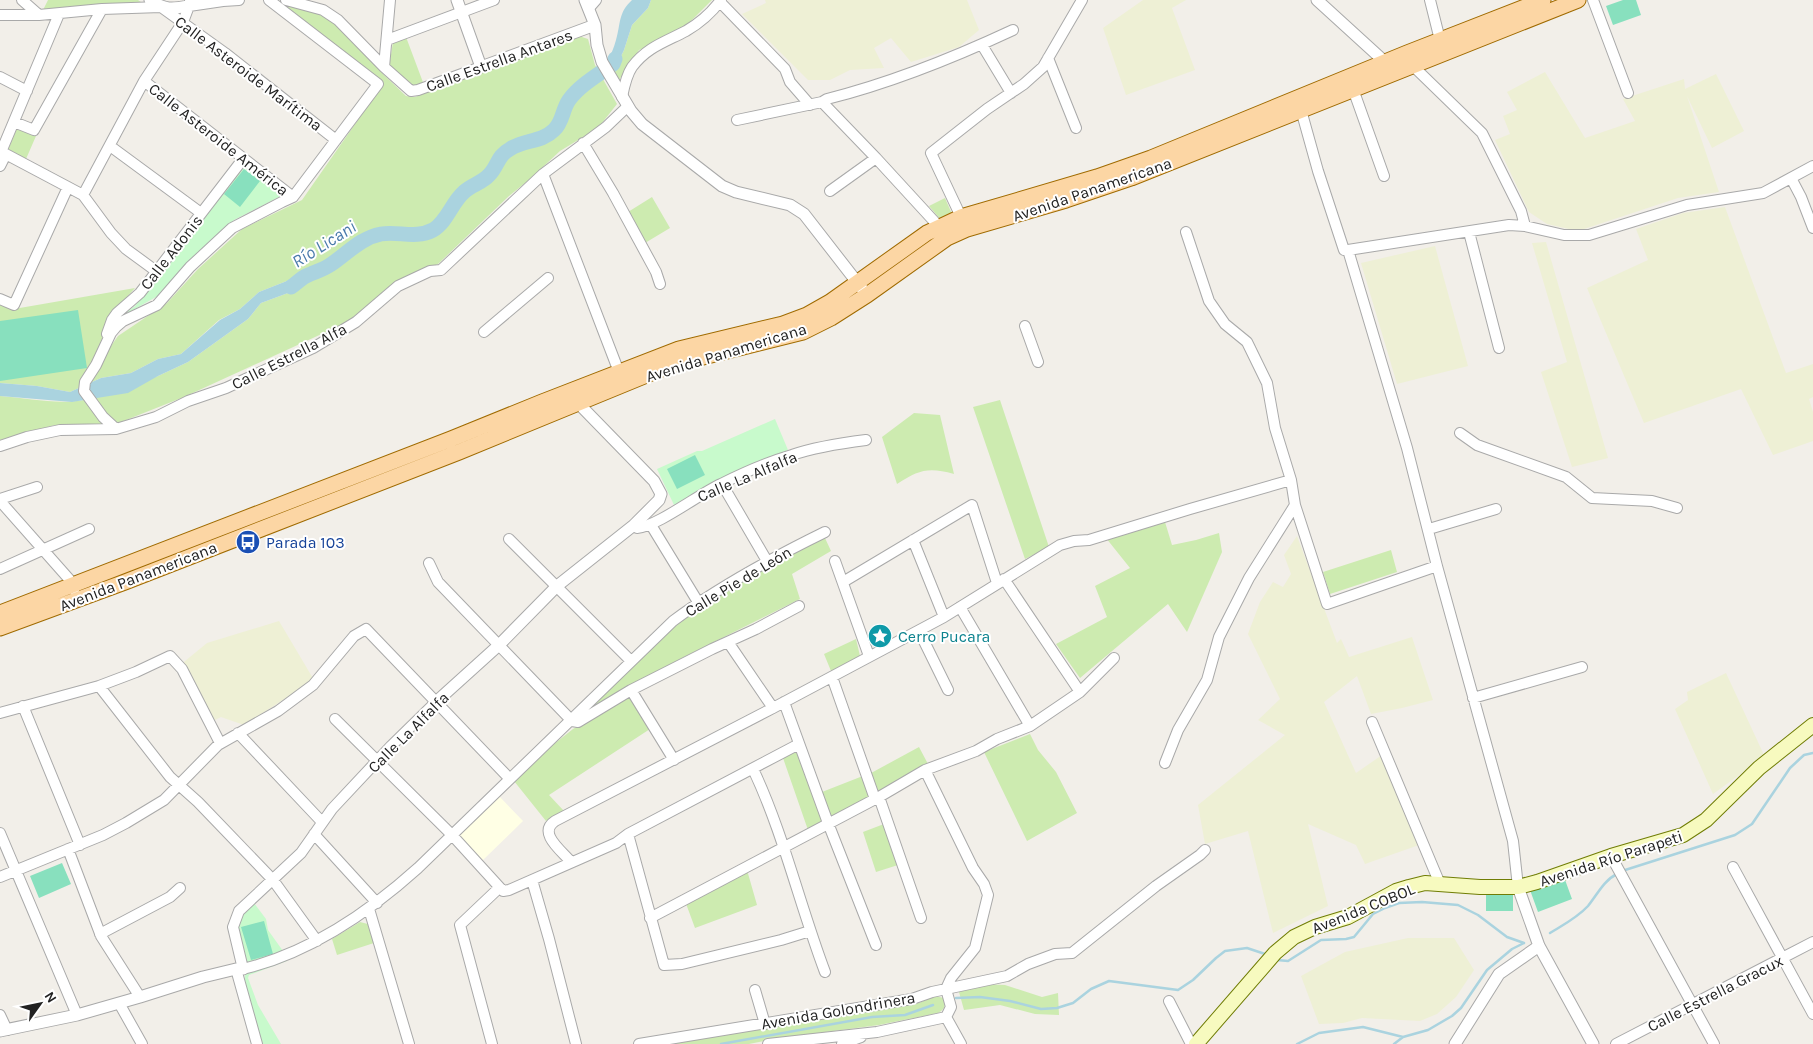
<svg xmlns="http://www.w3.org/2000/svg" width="1813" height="1044" viewBox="0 0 1813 1044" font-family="Karla,sans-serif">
<rect width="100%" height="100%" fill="#f2efe9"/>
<!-- education -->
<path fill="#ffffe5" d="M498 795 523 821 483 860 460 838 461 834Z"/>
<!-- farmland -->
<path fill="#eef0d5" d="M765 0H967L979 30 959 47 911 62 891 38 874 48 884 68 850 70 830 80H808L742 14 766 3Z
M1143 0H1186L1172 8 1195 70 1126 95 1103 28Z
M1545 72 1585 138 1635 121 1623 99 1684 79 1685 89 1716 74 1744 131 1712 148 1687 96 1719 192 1678 198 1584 229H1569L1547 224 1529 212 1495 140 1510 134 1503 116 1517 110 1507 92Z
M1725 207 1786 373 1813 364V397L1809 399 1813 412V441L1773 455 1741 389 1644 423 1587 288 1648 260 1636 229 1683 213Z
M1546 242 1608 458 1572 467 1541 372 1567 362 1532 243Z
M1435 246 1468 366 1397 384 1361 263Z
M1297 536 1337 643 1341 639 1349 657 1412 637 1433 700 1402 708 1371 714 1357 676 1324 702 1356 773 1382 755 1419 845 1365 864 1356 845 1308 824 1328 906 1273 933 1248 831 1205 844 1198 805 1285 735 1258 720 1280 699 1248 634 1260 602 1273 582 1283 587 1291 574 1284 555Z
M279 621 314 680 244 725 221 717 207 724 179 666 207 643Z
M1726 673 1764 755 1746 770 1713 794 1675 709 1688 700 1687 692Z
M1408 938H1454L1474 970 1456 997 1437 1014 1420 1021 1362 1018 1343 1023 1319 1024 1301 976 1345 952Z"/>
<!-- grass -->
<path fill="#cdebb0" d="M48 0H138L144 4 43 10Z
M651 0H712L681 31 665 41 639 50 619 80 613 73 624 50 632 25 648 8Z
M277 2 325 15 333 20 384 75 406 96 415 97 579 36 588 39 595 65 617 104 598 128 560 151 530 179 509 196 438 264 395 283 350 321 184 397 116 424 108 416 94 398 104 396 158 376 188 362 248 319 261 303 288 293 302 275 259 292 240 309 219 320 181 354 158 359 131 373 101 378 70 392 37 386 0 383V303L14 309 135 288 110 316 98 350 106 353 118 336 167 303 198 269 242 229 302 200 383 84Z
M406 37 424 85 414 87 389 67 393 42Z
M17 128 36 136 26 159 8 150Z
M652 197 670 228 645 243 628 212Z
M945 198 952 214 940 219 929 206Z
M0 396C28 398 57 405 84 400L103 426 55 425 0 440Z
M1000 400 1049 547 1025 559 973 407Z
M914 413 940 415 954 474C928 467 919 470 897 484L882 437Z
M1165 522 1172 545 1196 540 1219 533 1222 552 1187 632 1168 604 1080 678 1056 644 1107 617 1095 586 1130 568 1106 538Z
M825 538 831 551 792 574 800 599 680 659 581 716 625 672 679 623 707 603 775 562Z
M1391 550 1397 572 1330 594 1323 572Z
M856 639 860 656 831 671 824 654Z
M629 697 632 699 650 729 549 795 564 811 546 821 514 781 554 744 573 729Z
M1030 734 1038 750 1056 772 1077 813 1027 841 984 752Z
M919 747 928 764 831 818 822 792 873 772Z
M797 750 823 822 808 830 783 758Z
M884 824 898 865 876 872 863 832Z
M747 870 757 905 695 928 685 901Z
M360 922 368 924 374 943 337 955 332 939Z
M981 984 1005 985 1042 997 1058 993 1059 1015 1035 1014 1000 1005 964 1010 959 992Z
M935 996 944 998C946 1005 945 1009 938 1013L879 1025 773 1039 749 1044H659L878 1007 919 1003Z"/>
<!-- park -->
<path fill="#c8facc" d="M245 165 283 195 234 220 196 254 163 293 119 318 135 306Z
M775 419 788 450 711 483 674 505 657 469 697 451H702Z
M254 903 266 919 268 930 283 951 268 958 249 964 245 962 236 927 239 917Z
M286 958 287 961 249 975 248 978 258 1005 281 1044H261L244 983 245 975 249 972Z"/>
<!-- pitch -->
<path fill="#88e0be" d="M1623 0H1636L1641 15 1613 25 1606 6Z
M244 169 260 181 240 207 224 194Z
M78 310 87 368 0 381V321Z
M695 455 705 475 677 489 667 469Z
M62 863 71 884 39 898 30 876Z
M1564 877 1572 899 1538 912 1530 890Z
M1513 893V911H1486V894Z
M264 921 273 954 251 960 241 927Z"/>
<!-- water -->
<path fill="#aad3df" d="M632 0H651L648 8 632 25 624 50 613 73 607 63C610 56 614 48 616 40 621 23 618 13 632 0Z
M302 275 310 278 288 293 261 303 248 319 188 362 158 376 128 393 72 402 0 396V383L37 386 70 392 101 378 131 373 158 359 181 354 220 320 240 309 259 292Z"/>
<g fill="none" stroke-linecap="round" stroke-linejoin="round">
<!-- stream -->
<path stroke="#aad3df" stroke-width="2.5" d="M1622 871 1735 835 1752 824 1790 768 1804 755 1813 753
M1550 933C1563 925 1577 918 1588 906 1597 895 1604 880 1617 874
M1277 960 1288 961 1321 940 1346 939 1354 937 1373 914 1385 908 1399 903 1422 902 1458 905 1478 915 1507 937 1524 943
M956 998 980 997 1010 1001 1041 1009 1057 1008 1073 1003 1091 989 1109 981 1178 990 1193 980 1216 958 1225 951 1247 948 1268 955
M721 1044 872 1017 905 1015 933 1005
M1297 1044 1319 1033 1363 1027 1403 1037
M1394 1044 1403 1037 1428 1030 1452 1016 1461 1008 1487 970 1512 949 1524 943"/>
<!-- river -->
<path stroke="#aad3df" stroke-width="15" d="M291 287C296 284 300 279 306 276 314 272 323 270 330 265 347 254 360 238 381 234 398 231 416 239 433 230 447 222 452 202 464 192 471 185 482 183 489 175 498 166 497 156 510 149 524 139 541 143 554 130 563 122 562 110 569 100 580 85 598 75 613 64L615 59"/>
<!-- minor casing -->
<g stroke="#a9a9a9" stroke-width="12">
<path id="minor" d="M22 0 39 15
M286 0 323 10 338 20 384 67 411 91 418 90 481 67
M1430 0 1440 40
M1593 0 1628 93
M720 2 785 69 790 82 810 105
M589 8 596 0
M0 15H39L102 9 161 7 225 53 336 140
M387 40 494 0
M982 45 1011 93
M1048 58 1076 128
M1411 61 1412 65 1482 133 1521 211 1525 226
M384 67 390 0
M0 77 27 91
M144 81 293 197
M1353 89 1384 176
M622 97C624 87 626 76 632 67 647 47 665 42 686 31 700 23 712 12 721 0
M822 102 876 158 943 231
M1301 110 1318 171 1344 250
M737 120 822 102 827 99C891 83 953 58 1013 30
M14 122 34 130 102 9
M583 143 613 193 656 272 660 284
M110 146 201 213
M0 151 83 195 111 233 126 249 156 271
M1 152 59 14
M0 166 6 154
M543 174 619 372
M1791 178 1801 197 1813 228
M830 191 876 158
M83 195 144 81 183 22 189 6 223 1 239 0
M963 221 931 153 987 109 1024 84 1043 67 1082 0
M1469 232 1499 348
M0 299 14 305 68 187
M1025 326 1038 362
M484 332 548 278
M107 334 112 320 117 313 140 293 243 159
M116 429 103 417 84 391 85 382 96 365 111 333 116 327 123 321 157 305 190 267 232 228 282 202 293 197 378 84 269 0
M1460 433 1477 445 1566 477 1592 498 1652 501 1677 508
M0 446 27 437 60 430 116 429 156 417 188 401 226 388 313 348 356 322 398 286 430 271 441 270 543 174 606 127 628 106
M722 484 767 561
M0 499 37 487
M0 501 69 579 74 590
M1295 505 1327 604 1437 566
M634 525 637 528C658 526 699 494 721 484 743 473 768 462 792 455 815 447 842 443 866 440
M651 525 698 602
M1429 529 1496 509
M509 539 631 661
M913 540 944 617
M835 561 869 656
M429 563 438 582 572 721 578 722 631 690 712 649 756 629 799 606
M0 569 89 529
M1004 579 1080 692
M843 582 972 505 997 583
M960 607 1030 726
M919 631 948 690
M728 642 773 708
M832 677 875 799
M99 686 170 777 198 802 273 880 317 941
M631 690 674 760
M1473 698 1582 667
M437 701 391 746 332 809 301 853 239 911 233 927 243 969C310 953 368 913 418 868L673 621C720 586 772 558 825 532
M784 702 828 823 876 945
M23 706 80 845
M0 713 99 686 136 672 170 656 182 669 220 743
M335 719 452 835 503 891 509 890 616 843 628 834 799 744
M1372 722 1440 884
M238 733 322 822
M1165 763 1178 730 1207 680 1219 637 1249 578 1295 505 1291 480 1275 428 1267 383 1247 342 1225 324 1209 301 1186 232
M753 769C783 832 800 906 825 972
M925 770 973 868 984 884 988 895 975 948 951 978 946 989 951 1007 946 1017
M879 797 921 918
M0 833 77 1015
M314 834 377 903
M628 834 664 965 682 964 781 940 810 931
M68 849 101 936 140 997
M1611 856 1714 1044
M571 862C562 851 537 833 555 821L773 708 944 617 1060 545 1074 541 1089 540 1190 509 1291 480
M1733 867 1813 1014
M0 877 103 835 126 823 164 800 218 745 278 711 313 685 354 636 366 629 510 779
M532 880 549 939 576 1044
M1518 887 1513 841 1437 566 1407 448 1348 250 1509 225 1525 226 1564 235H1589L1687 205 1763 193 1813 166
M369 909 409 1044
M650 918 879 797 925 770 976 751 997 739 1030 726 1080 692 1114 658
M100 934 170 897 180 888
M236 969 257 1044
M755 990 765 1024
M1169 1001 1191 1044
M119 1003 142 1044
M0 1015 7 1030
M946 1017 961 1044
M492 1044 460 925 499 888
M639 1044 912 999 932 992 1007 976 1028 964 1055 954 1072 953 1156 886 1200 855 1205 850
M768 1044 877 1032 946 1017
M842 1044 861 1037
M1616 1044 1813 942"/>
</g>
<!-- tertiary casing -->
<g stroke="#a9a9a9" stroke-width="13">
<path id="tertiary" d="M150 0C165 10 172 9 189 6L191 0
M457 0 481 67 595 25
M585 0 595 25 597 45 602 62 631 111 642 124 722 186 736 192 790 205 804 214 867 295
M1317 0 1385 62 1388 67
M437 701 499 645 557 586 634 525 659 500 661 494 654 481 578 403 575 398
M1518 887 1539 946 1593 1044
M0 1031 77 1015 140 997 203 977 236 969H243
M1455 1044 1499 974 1539 946"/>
</g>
<!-- secondary casing -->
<g stroke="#707d05" stroke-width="16">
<path id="secondary" d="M1196 1044 1275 953 1294 937 1315 927 1348 917 1396 891 1409 887 1425 883 1480 887H1518L1537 882 1611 856 1683 835 1706 820 1759 768 1813 725"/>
</g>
<!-- primary casing -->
<g stroke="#a06b00" stroke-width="17">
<path id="primary" d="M0 613 451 439 542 402 679 349 783 324 807 315 830 302 927 233 961 217 1097 177 1151 158 1407 53 1543 0
M0 628 125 582 459 452 671 365 803 332 831 318 867 295 947 238 967 229 1066 200 1131 178 1578 0"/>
</g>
<!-- minor -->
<use href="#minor" stroke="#fff" stroke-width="10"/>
<!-- tertiary -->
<use href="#tertiary" stroke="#fff" stroke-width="11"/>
<!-- secondary -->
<use href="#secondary" stroke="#f7fabf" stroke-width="14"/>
<!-- primary -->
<use href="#primary" stroke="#fcd6a4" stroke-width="15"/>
</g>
<!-- icons -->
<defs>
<g id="bus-disc" transform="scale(1.25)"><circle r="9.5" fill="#1a4fb4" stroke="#fff"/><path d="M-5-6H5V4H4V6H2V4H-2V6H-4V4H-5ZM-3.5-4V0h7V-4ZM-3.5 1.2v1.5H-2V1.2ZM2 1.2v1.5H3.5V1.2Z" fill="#fff"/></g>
<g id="sight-disc" transform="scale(1.25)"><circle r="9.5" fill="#0f9aa8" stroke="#fff"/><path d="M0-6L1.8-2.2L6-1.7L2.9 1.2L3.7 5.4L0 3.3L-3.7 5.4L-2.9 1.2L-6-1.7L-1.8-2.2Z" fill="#fff"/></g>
</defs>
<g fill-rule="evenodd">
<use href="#bus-disc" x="248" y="542"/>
<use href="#sight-disc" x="880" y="636"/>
</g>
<g text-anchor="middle" stroke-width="4" stroke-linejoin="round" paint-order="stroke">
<!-- street labels -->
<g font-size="16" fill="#222" stroke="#fff">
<text transform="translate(499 60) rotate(-20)" y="6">Calle Estrella Antares</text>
<text transform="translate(249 73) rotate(37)" y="6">Calle Asteroide Marítima</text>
<text transform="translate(219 139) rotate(38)" y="6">Calle Asteroide América</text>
<text transform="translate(1092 189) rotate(-19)" y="6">Avenida Panamericana</text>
<text transform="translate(171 252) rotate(-52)" y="6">Calle Adonis</text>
<text transform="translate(726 352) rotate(-17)" y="6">Avenida Panamericana</text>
<text transform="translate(289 356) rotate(-27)" y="6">Calle Estrella Alfa</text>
<text transform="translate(747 476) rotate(-23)" y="6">Calle La Alfalfa</text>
<text transform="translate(138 576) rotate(-21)" y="6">Avenida Panamericana</text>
<text transform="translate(738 581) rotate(-31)" y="6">Calle Pie de León</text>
<text transform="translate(408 732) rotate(-45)" y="6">Calle La Alfalfa</text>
<text transform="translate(1611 858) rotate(-18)" y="6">Avenida Río Parapeti</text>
<text transform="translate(1363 908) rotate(-22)" y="6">Avenida COBOL</text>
<text transform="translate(1715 993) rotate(-27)" y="6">Calle Estrella Gracux</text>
<text transform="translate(838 1010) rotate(-10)" y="6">Avenida Golondrinera</text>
</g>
<!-- transit labels -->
<g font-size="16" fill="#164399" stroke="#fff" text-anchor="start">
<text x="266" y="548">Parada 103</text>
</g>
<!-- culture labels -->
<g font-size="16" fill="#0d838f" stroke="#fff" text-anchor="start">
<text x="898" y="642">Cerro Pucara</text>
</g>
<!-- water labels -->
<g font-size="18" font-style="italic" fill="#4a7aab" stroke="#fff">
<text transform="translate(324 244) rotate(-32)" y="6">Río Licani</text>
</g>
</g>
<!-- north arrow -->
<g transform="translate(40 1004) rotate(57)" stroke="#ffffff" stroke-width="4" paint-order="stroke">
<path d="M0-4L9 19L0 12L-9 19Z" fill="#222222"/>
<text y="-8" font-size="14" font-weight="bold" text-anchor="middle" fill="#222222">N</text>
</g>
</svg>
